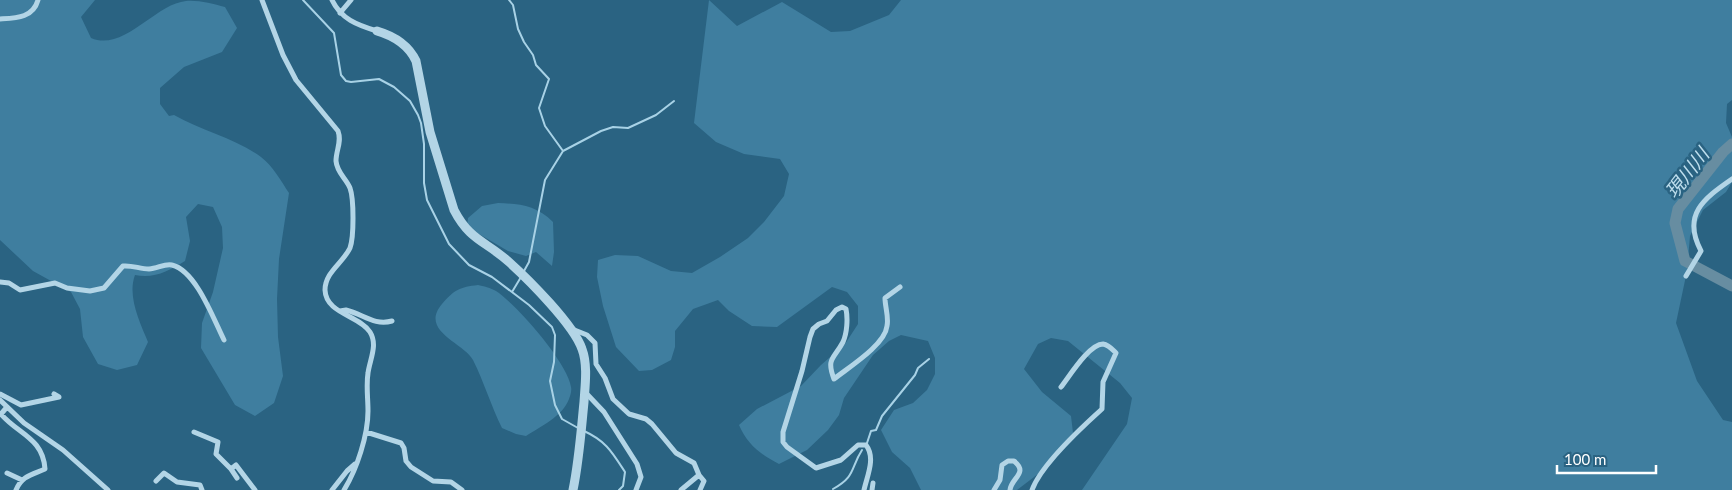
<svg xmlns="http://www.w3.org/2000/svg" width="1732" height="490" viewBox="0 0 1732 490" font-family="Lato,'Noto Sans JP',sans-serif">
<rect width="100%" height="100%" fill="#2a6382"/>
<!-- green -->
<path fill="#3f7e9f" d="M0 0H95L81 17 91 38C124 52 155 4 186 1 199 0 213 4 225 7L237 28 222 52 184 67 160 88V104L169 116 174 115C202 131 235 138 261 157 273 166 281 181 289 193L279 259 277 299 278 337 283 376 274 403 255 416 235 405 201 348 202 323 213 292 223 248 222 227 213 207 198 204 186 217 190 241 185 261C169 271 154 279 135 275 127 296 140 323 148 342L137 365 117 370 98 364 83 337 80 309 71 292 33 271 0 240Z
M709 0 737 26 782 2 831 32 850 31 889 15 901 0H1732V100L1727 104 1726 123 1732 137V182L1726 192 1703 210 1690 236 1687 271 1676 323 1697 381 1723 420 1732 422V490H1082L1127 424 1132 398 1120 383 1068 341 1051 338 1038 344 1024 369 1042 392 1071 416 1073 433 1058 455 1038 474 1017 490H921L910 468 892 452 881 430 894 410 913 403 927 390 935 374V358L928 341 901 335 889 341 873 355 844 398 839 415 828 430 807 450 779 464C761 455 747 444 739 425L757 409 801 386 821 365 845 344 858 324V306L847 292 832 287 777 327 752 326 729 311 718 300 693 309 675 331V347L671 360 652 370 639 371 616 347 603 306 597 277 598 260 615 255 638 256 671 271 692 273 720 257 748 238 764 222 784 196 789 174 780 159 744 154 716 142 694 123Z
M498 203C520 204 536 205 553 222L554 252 552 266 536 252 526 256 508 251 467 227 468 218 482 206Z
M478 285C483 286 491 288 496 291 516 304 568 363 571 387 572 391 570 396 569 399 563 416 540 427 526 436L516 434 502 428C491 406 484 382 473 360 464 343 419 331 442 304 454 290 460 287 478 285Z"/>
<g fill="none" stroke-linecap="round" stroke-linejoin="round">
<!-- stream -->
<path stroke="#a8d2e6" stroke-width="2" d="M303 0 334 33 341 75 346 81 351 82 379 79 394 87 410 101 418 115 421 123 424 144V183L427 200 449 244 469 265 492 277 529 305 552 327 555 335 554 362 550 381 555 405 562 419 578 428
M509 0 513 5 518 29 524 42 533 55 536 65 549 79 539 108 545 126 563 151
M524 271 529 262 545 180 563 151 601 131 613 127 628 128 656 115 674 101
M512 292 521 277
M584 431C606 441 612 452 625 472L623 486 619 490
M867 443 871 431 876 430 882 416 915 375 918 368 929 359
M833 489C856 476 850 469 862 450"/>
<!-- river -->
<path stroke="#678da1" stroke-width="11" d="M1732 144 1723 152 1678 209 1675 223 1685 261 1732 286"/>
<!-- minor -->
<path stroke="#b3d5e6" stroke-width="5" d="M262 0 283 55 296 80 338 131C342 142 336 150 336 161 337 173 346 178 350 188 354 199 354 237 350 248 343 263 325 272 325 290 326 314 359 315 370 332 378 345 370 359 368 373 366 385 368 398 368 411 368 435 357 469 344 490
M332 0C341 19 357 25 377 31
M340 13 351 0
M0 19C16 18 33 18 38 0
M1686 276 1701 251C1682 215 1703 199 1732 179
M0 282 9 283 20 290 55 283 67 288 90 291 104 288 123 266C132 265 140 269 149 269 157 269 165 263 172 265 196 271 213 318 224 340
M340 311 346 310C363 314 374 326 392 321
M572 329 587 335 595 343 596 364 605 378 613 399 629 414 646 419 652 424 676 453 694 463 699 475 704 481 700 490
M585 392 604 412 637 464 641 477 636 490
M0 394 21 405 59 397 54 394
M0 400 24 423 63 450 108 490
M7 407 1 414C18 434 43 438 45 469 31 475 22 476 16 490
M194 432 218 442 216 454 231 469 237 478
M366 432 401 443 404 448 406 461 411 467 433 481 451 482 462 490
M231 469 236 465 255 490
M7 473 22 480
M156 481 164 473 177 482 200 485 202 490
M332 490 347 471 355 464
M681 490 699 475
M864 490C867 476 876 458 866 445H858L841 460 816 468 787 447 783 442V432L802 371 810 337 813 329 819 324 827 321 836 310 842 307 846 309C848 319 847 333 843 342 834 359 826 358 834 379 849 367 885 345 887 326 889 317 885 307 885 298L900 287
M872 490 873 483
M994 490 1000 480 1002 465 1008 461H1014C1029 473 1011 478 1010 490
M1032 490C1041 465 1082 427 1102 409L1103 382 1116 353C1112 349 1109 345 1103 344 1089 344 1069 377 1061 387"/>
<!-- tertiary -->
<path stroke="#b3d5e6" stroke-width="9" d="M377 31C394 36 408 44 416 61L430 132 454 210C470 241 486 241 509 262 528 279 574 325 582 349 588 365 585 386 584 402 581 432 579 461 573 490"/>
</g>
<g text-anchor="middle" stroke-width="5" stroke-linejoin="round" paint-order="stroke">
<!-- water labels -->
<g font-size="19" font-style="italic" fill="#bedeed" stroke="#2a6382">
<text transform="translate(1687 173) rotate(-52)" y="7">現川川</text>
</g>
</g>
<!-- scale -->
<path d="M1557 465v8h99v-8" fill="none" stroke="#ffffff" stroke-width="2.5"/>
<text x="1564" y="465" font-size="15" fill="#ffffff" stroke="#2a6382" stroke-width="4" paint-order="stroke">100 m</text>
</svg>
